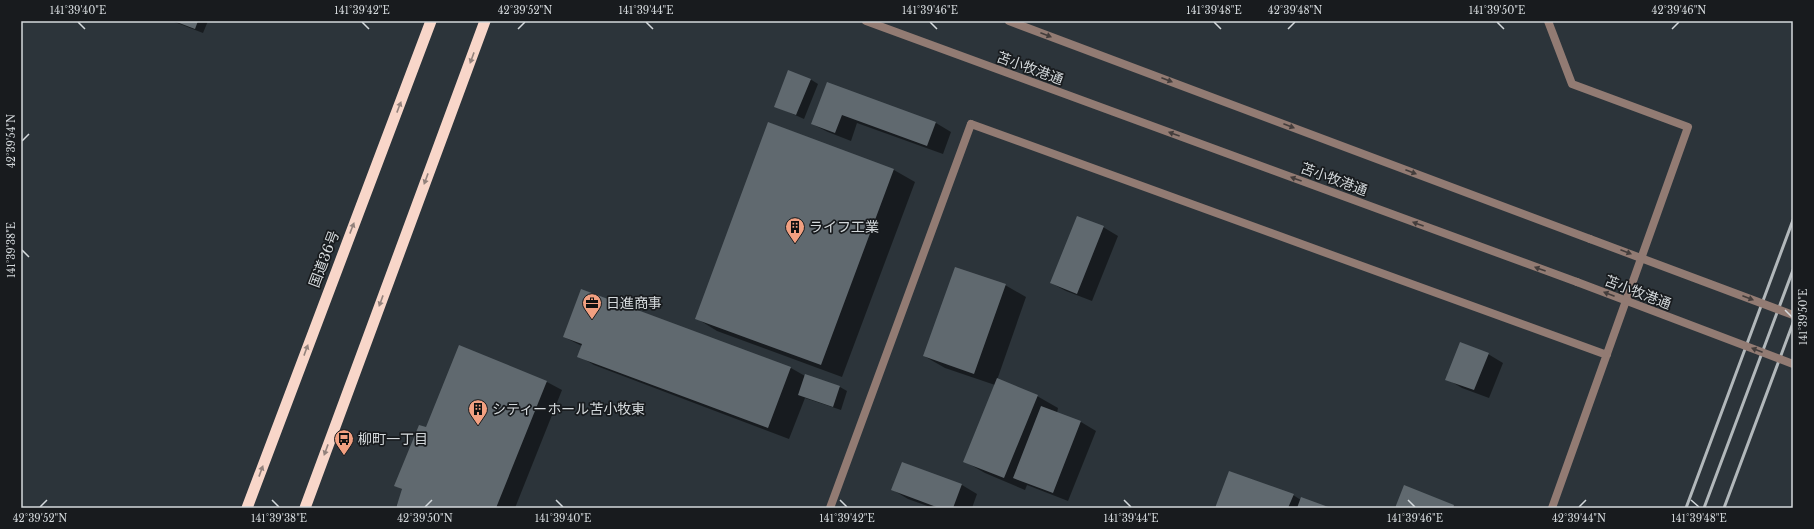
<svg xmlns="http://www.w3.org/2000/svg" width="1814" height="529" viewBox="0 0 1814 529" font-family="'Libre Baskerville','Noto Sans JP',serif">
<rect width="100%" height="100%" fill="#2c343a"/>
<!-- shadow -->
<path fill="#0007" d="M172 21H208L203 33Z
M810 79 818 84 804 119 775 106Z
M827 84 936 123 951 132 943 154 857 123 851 141 828 132 812 124Z
M769 123 894 170 915 182 842 377 717 331 696 318Z
M1103 227 1118 236 1092 301 1066 291 1051 283Z
M1005 285 1026 297 997 380 1037 396 1058 408 1057 413 1081 422 1096 431 1068 501 1027 485 1025 490 985 473 964 461 995 385 945 368 924 356Z
M582 290 791 368 805 376 840 387 847 391 841 410 805 398 789 439 594 365 579 356 582 346 564 337Z
M1488 354 1503 363 1489 398 1462 388 1447 379Z
M547 382 562 390 515 508 396 507 403 490 395 485 426 429Z
M903 463 962 485 977 494 972 508H933L908 499 893 490Z
M1293 495 1301 500 1329 508H1216Z"/>
<!-- building -->
<path fill="#60696f" d="M174 21H198L195 29Z
M788 70 811 79 796 115 774 107Z
M827 82 936 122 927 146 842 115 835 133 811 124Z
M768 122 894 169 821 365 695 319Z
M1077 216 1104 226 1077 294 1050 283Z
M955 267 1006 284 974 374 923 356Z
M581 289 791 367 768 428 577 357 582 344 563 337Z
M1460 342 1489 353 1474 390 1445 380Z
M459 345 547 381 496 508H396L402 489 394 486 419 425 426 427Z
M805 374 840 386 833 407 798 395Z
M997 378 1038 395 1004 478 963 462Z
M1041 406 1081 421 1053 493 1013 478Z
M902 462 962 484 953 508H939L891 490Z
M1229 471 1294 494 1288 508H1215Z
M1404 485 1454 505 1453 508H1395Z
M1301 497 1331 508H1297Z"/>
<g fill="none" stroke-linecap="round" stroke-linejoin="round">
<!-- minor -->
<path stroke="#927b73" stroke-width="8" d="M1548 21 1572 84 1688 127 1552 508
M971 124 1607 355"/>
<!-- tertiary -->
<path stroke="#927b73" stroke-width="8" d="M866 21 1577 282
M1009 21 1590 239
M830 508 971 124"/>
<!-- trunk -->
<path stroke="#f8d6c9" stroke-width="11" d="M247 508 431 21
M305 508 485 21"/>
<!-- rail -->
<path stroke="#b2b8bb" stroke-width="3" d="M1686 508 1793 220
M1704 508 1793 270
M1724 508 1793 323"/>
<!-- tertiary-bridge -->
<path stroke="#927b73" stroke-width="8" d="M1590 239 1793 315
M1577 282 1793 364"/>
</g>
<!-- one-way arrows -->
<defs><path id="oneway-solid" d="M-6-.8H1V-3.2L6.5 0L1 3.2V.8H-6Z"/></defs>
<g fill="#433d3c">
<use href="#oneway-solid" transform="translate(1046 35) rotate(21)"/>
<use href="#oneway-solid" transform="translate(1167 80) rotate(21)"/>
<use href="#oneway-solid" transform="translate(1289 126) rotate(21)"/>
<use href="#oneway-solid" transform="translate(1174 134) rotate(-160)"/>
<use href="#oneway-solid" transform="translate(1411 172) rotate(21)"/>
<use href="#oneway-solid" transform="translate(1296 179) rotate(-160)"/>
<use href="#oneway-solid" transform="translate(1418 224) rotate(-160)"/>
<use href="#oneway-solid" transform="translate(1626 252) rotate(21)"/>
<use href="#oneway-solid" transform="translate(1540 269) rotate(-160)"/>
<use href="#oneway-solid" transform="translate(1609 294) rotate(-159)"/>
<use href="#oneway-solid" transform="translate(1748 298) rotate(21)"/>
<use href="#oneway-solid" transform="translate(1757 350) rotate(-159)"/>
</g>
<g fill="#93827c">
<use href="#oneway-solid" transform="translate(472 58) rotate(110)"/>
<use href="#oneway-solid" transform="translate(399 107) rotate(-69)"/>
<use href="#oneway-solid" transform="translate(426 179) rotate(110)"/>
<use href="#oneway-solid" transform="translate(352 228) rotate(-69)"/>
<use href="#oneway-solid" transform="translate(381 301) rotate(110)"/>
<use href="#oneway-solid" transform="translate(306 350) rotate(-70)"/>
<use href="#oneway-solid" transform="translate(326 450) rotate(110)"/>
<use href="#oneway-solid" transform="translate(261 471) rotate(-70)"/>
</g>
<!-- ticks -->
<path fill="none" stroke="#d4d9dc" stroke-width="1.5" d="M78 22 85 29M362 22 369 29M646 22 653 29M930 22 937 29M1214 22 1221 29M1497 22 1504 29M518 29 525 22M1288 29 1295 22M1672 29 1679 22M22 141 29 134M22 250 29 257M1785 310 1792 317M272 500 279 507M556 500 563 507M840 500 847 507M1124 500 1131 507M1408 500 1415 507M1691 500 1699 507M40 507 47 500M425 507 432 500M1579 507 1586 500"/>
<!-- icons -->
<defs>
<g id="building-pin" transform="scale(1)"><path d="M0 17L-7.5 6A9.5 9.5 0 1 1 7.5 6Z" fill="#f2a081" stroke="#181b1e"/><path d="M-4-6H4V6H1V3H-1V6H-4ZM-2.5-4.3h1.7v1.8h-1.7ZM.8-4.3h1.7v1.8H.8ZM-2.5-1h1.7V.8h-1.7ZM.8-1h1.7V.8H.8Z" fill="#111"/></g>
<g id="office-pin" transform="scale(1)"><path d="M0 17L-7.5 6A9.5 9.5 0 1 1 7.5 6Z" fill="#f2a081" stroke="#181b1e"/><path d="M-6-3h4V-5.5h4V-3h4V5H-6ZM-1-4.5V-3h2v-1.5ZM-6 0V1H6V0Z" fill="#111"/></g>
<g id="bus-pin" transform="scale(1)"><path d="M0 17L-7.5 6A9.5 9.5 0 1 1 7.5 6Z" fill="#f2a081" stroke="#181b1e"/><path d="M-5-6H5V4H4V6H2V4H-2V6H-4V4H-5ZM-3.5-4V0h7V-4ZM-3.5 1.2v1.5H-2V1.2ZM2 1.2v1.5H3.5V1.2Z" fill="#111"/></g>
</defs>
<g fill-rule="evenodd">
<use href="#building-pin" x="795" y="227"/>
<use href="#office-pin" x="592" y="303"/>
<use href="#building-pin" x="478" y="409"/>
<use href="#bus-pin" x="344" y="439"/>
</g>
<g text-anchor="middle" stroke-width="3.5" stroke-linejoin="round" paint-order="stroke">
<!-- street labels -->
<g font-size="14" fill="#d4d9dc" stroke="#181b1e">
<text transform="translate(1030 68) rotate(20)" y="5">苫小牧港通</text>
<text transform="translate(1334 179) rotate(20)" y="5">苫小牧港通</text>
<text transform="translate(324 259) rotate(-69)" y="5">国道36号</text>
<text transform="translate(1638 292) rotate(21)" y="5">苫小牧港通</text>
</g>
<!-- poi labels -->
<g font-size="14" fill="#d4d9dc" stroke="#181b1e" text-anchor="start">
<text x="809" y="232">ライフ工業</text>
<text x="606" y="308">日進商事</text>
<text x="492" y="414">シティーホール苫小牧東</text>
<text x="358" y="444">柳町一丁目</text>
</g>
</g>
<!-- border -->
<rect width="1814" height="529" fill="none" stroke="#181b1e" stroke-width="44"/>
<rect x="22" y="22" width="1770" height="485" fill="none" stroke="#d4d9dc" stroke-width="1.5"/>
<g font-size="10" text-anchor="middle" fill="#d4d9dc">
<text x="78" y="14">141°39'40"E</text>
<text x="362" y="14">141°39'42"E</text>
<text x="525" y="14">42°39'52"N</text>
<text x="646" y="14">141°39'44"E</text>
<text x="930" y="14">141°39'46"E</text>
<text x="1214" y="14">141°39'48"E</text>
<text x="1295" y="14">42°39'48"N</text>
<text x="1497" y="14">141°39'50"E</text>
<text x="1679" y="14">42°39'46"N</text>
<text transform="translate(11 141) rotate(-90)" y="4">42°39'54"N</text>
<text transform="translate(11 250) rotate(-90)" y="4">141°39'38"E</text>
<text transform="translate(1803 317) rotate(-90)" y="4">141°39'50"E</text>
<text x="40" y="522">42°39'52"N</text>
<text x="279" y="522">141°39'38"E</text>
<text x="425" y="522">42°39'50"N</text>
<text x="563" y="522">141°39'40"E</text>
<text x="847" y="522">141°39'42"E</text>
<text x="1131" y="522">141°39'44"E</text>
<text x="1415" y="522">141°39'46"E</text>
<text x="1579" y="522">42°39'44"N</text>
<text x="1699" y="522">141°39'48"E</text>
</g>
</svg>
